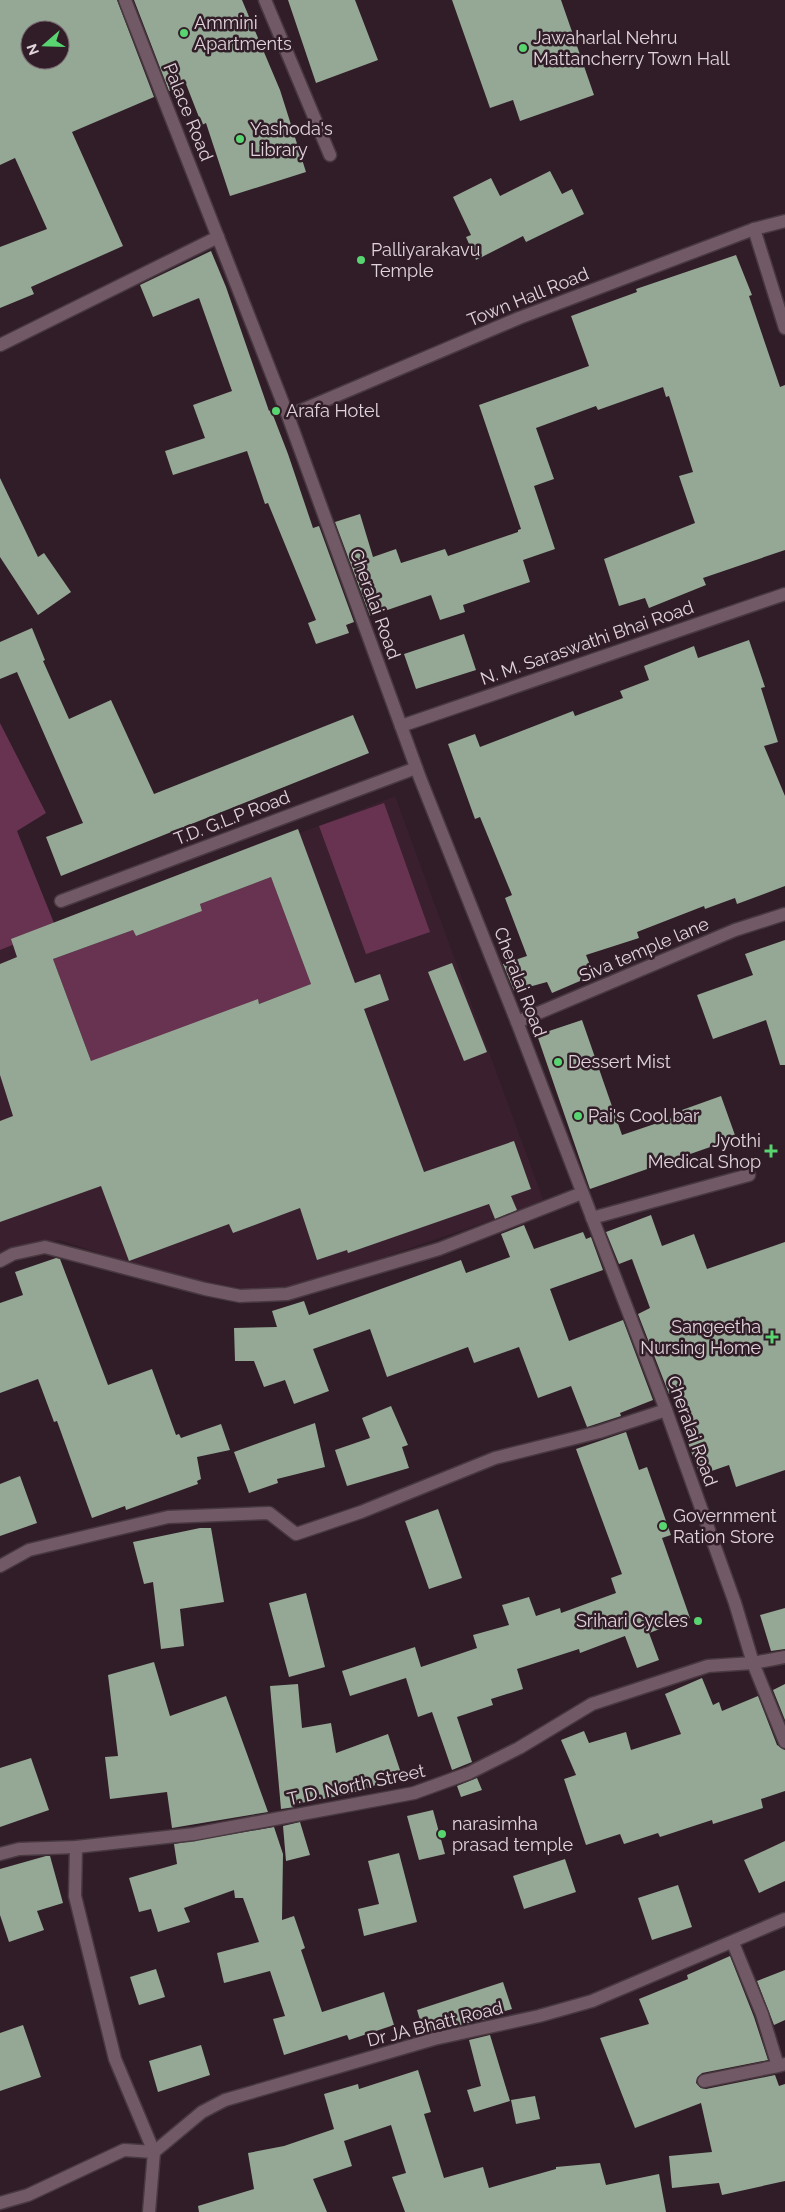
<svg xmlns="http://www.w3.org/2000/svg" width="785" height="2212" viewBox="0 0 785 2212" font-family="Raleway,sans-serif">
<rect width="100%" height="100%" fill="#301d27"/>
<!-- built -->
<path fill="#3a202f" d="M395 796 544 1202 283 1292 201 1286 59 1240 27 1247 0 1262V950Z"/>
<!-- green -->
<path fill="#673351" d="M0 723 46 813 17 831 56 928 0 950Z
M384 803 430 932 366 954 319 826Z
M271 877 311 984 259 1004 258 1000 93 1066 53 959 133 930 136 936 202 911 200 904Z"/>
<!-- building -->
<path fill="#94a895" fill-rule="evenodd" d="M0 0H117L154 97 72 132 123 246 31 287 34 294 0 308V247L47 229 15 158 0 165ZM30 30H60V60H30Z
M134 0H242L280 90 306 172 230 196 206 123 202 125 186 84 169 91Z
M288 0H355L378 60 316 83Z
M452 0H561L594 95 520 121 513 100 490 108Z
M550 171 562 194 572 189 584 214 526 242 523 236 476 260 466 237 471 235 453 197 491 178 500 196Z
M211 251 226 287 269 411 271 410 288 454 313 528 319 526 354 622 346 625 349 633 316 644 308 623 316 620 268 503 265 504 247 451 173 475 165 451 205 438 193 405 232 391 199 298 153 317 140 285Z
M736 255 752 295 749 296 780 387 785 385V550L703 578 706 585 649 608 645 598 619 606 604 559 695 523 679 476 693 472 669 396 666 397 663 387 598 410 596 406 536 428 554 479 534 486 555 549 523 560 530 582 463 605 465 612 440 620 431 595 370 616 335 522 360 514 373 557 396 549 401 563 445 549 448 556 518 532V530L521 529 479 405 589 366 571 316 637 292 636 289Z
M0 478 38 557 44 553 71 592 38 615 0 557Z
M32 628 45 660 43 661 69 719 111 700 154 794 353 715 369 753 61 876 46 837 83 823 17 672 0 679V642Z
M464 634 476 670 416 689 404 654Z
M749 640 765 687 761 688 778 742 764 746 785 796V886L737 904 735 898 705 909 704 906 637 932 639 938 586 955 594 975 552 993 547 982 514 991 503 964 527 956 505 898 512 895 480 817 475 819 448 744 475 734 480 747 573 711 575 716 623 698 620 691 649 680 644 666 694 646 698 658Z
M298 829 355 983 380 974 389 1000 364 1009 424 1172 514 1141 531 1189 511 1196 517 1210 495 1219 489 1204 348 1253 347 1250 317 1260 300 1208 233 1233 229 1224 129 1261 101 1186 0 1222V1121L13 1116 0 1075V964L17 957 11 939ZM271 877 311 984 259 1004 258 999 91 1061 53 959 133 930 136 936 202 911 200 904Z
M785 940V1065H780L766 1020 713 1039 697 995 753 975 745 954Z
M452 963 487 1052 464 1061 428 972Z
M582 1020 622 1135 684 1114 682 1110 721 1096 736 1138 590 1189 537 1035Z
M651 1215 662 1246 694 1234 707 1269 785 1242V1470L736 1487 729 1465 700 1475 687 1440 695 1437 679 1390 669 1394 638 1314 650 1308 632 1259 619 1264 606 1232Z
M524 1225 534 1249 583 1232 586 1239 591 1237 603 1270 550 1289 569 1341 623 1320 653 1400 620 1413 621 1416 587 1427 571 1386 538 1398 519 1347 474 1363 468 1347 387 1377 370 1329 313 1349 329 1391 294 1404 285 1380 264 1387 254 1361H235L234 1328 277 1327 272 1311 304 1301 309 1315 461 1260 466 1273 510 1257 501 1234Z
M56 1258 60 1259 108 1385 152 1369 176 1435 179 1434 181 1438 221 1424 230 1450 197 1457 201 1479 197 1481 198 1484 126 1510 125 1506 92 1518 57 1421 54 1422 38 1379 0 1393V1303L23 1295 15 1272Z
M391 1406 408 1445 402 1447 409 1468 347 1486 335 1450 370 1438 362 1418Z
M315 1423 325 1467 277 1479 278 1483 249 1493 234 1452Z
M626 1432 639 1470 647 1467 671 1535 662 1538 690 1618 649 1633 659 1660 637 1668 625 1636 580 1653 579 1649 517 1669 523 1689 491 1699 493 1705 457 1717 472 1762 452 1770 432 1712 418 1717 406 1678 350 1696 342 1671 415 1647 421 1667 477 1648 473 1635 509 1625 502 1605 529 1597 536 1616 560 1608 561 1613 616 1593 611 1578 622 1574 576 1449Z
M20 1476 37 1523 0 1536V1484Z
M438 1509 462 1578 429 1589 405 1521Z
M200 1528H211L224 1602 180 1609 184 1646 161 1649 153 1582 144 1584 133 1542Z
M306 1593 325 1667 289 1677 269 1603Z
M785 1608V1649L771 1651 760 1615Z
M154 1662 170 1716 226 1696 268 1812 172 1828 167 1792 110 1799 105 1757 118 1756 108 1675Z
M702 1678 713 1705 719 1702 722 1711 758 1696 777 1745 785 1750V1791L761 1799 763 1808 713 1824 712 1820 660 1837 658 1833 624 1844 620 1834 586 1845 564 1779 576 1775 561 1740 584 1731 589 1743 626 1732 631 1750 681 1734 665 1694Z
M298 1684 302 1728 331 1723 336 1753 388 1734 402 1776 350 1794 295 1804V1807L281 1809 270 1686Z
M785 1684V1720L773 1690Z
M31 1758 49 1810 0 1827V1768Z
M477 1778 482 1790 461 1797 457 1786Z
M433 1810 445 1854 419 1860 407 1816Z
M300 1822 310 1855 286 1861 283 1826Z
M274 1827 283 1854 282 1920 294 1916 305 1948 301 1950 322 2012 384 1992 394 2025 349 2040 347 2035 284 2055 273 2019 285 2016 270 1971 224 1983 217 1953 259 1942 243 1898H235L234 1890 184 1908 190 1922 158 1932 151 1909 139 1912 129 1878 177 1864 174 1844Z
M785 1841V1881L759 1893 744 1860Z
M399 1853 417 1922 364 1936 358 1909 379 1904 368 1861Z
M46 1856H50L63 1903 37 1911 44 1930 9 1942 0 1915V1869Z
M565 1859 576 1892 524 1909 513 1876Z
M678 1885 692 1927 652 1940 638 1898Z
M730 1956 754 2017 768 2060 702 2073 697 2078 696 2083 701 2088 706 2089 775 2075 779 2086 785 2084V2181L722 2195 719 2183 672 2188 669 2156 712 2152 701 2103 635 2128 600 2038 649 2024 639 1999 688 1979 687 1975Z
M156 1969 165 1997 139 2005 130 1977Z
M785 1970V2020L774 2025 757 1981Z
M503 1982 512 2009 486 2017V2019L424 2033 417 2010Z
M23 2025 41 2077 0 2091V2033Z
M490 2035 510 2101 474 2112 467 2090 481 2086 469 2040Z
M201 2045 210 2075 158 2092 149 2061Z
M418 2070 431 2112 424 2114 444 2178 483 2167 489 2188 556 2169V2167L600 2163 606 2185 659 2174 666 2212H405L392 2177 406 2173 391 2125 344 2141 352 2166 313 2179 327 2212H199L198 2206 254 2189 248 2153 284 2146 334 2129 324 2094 358 2084 359 2089Z
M535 2096 540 2119 516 2124 511 2100Z"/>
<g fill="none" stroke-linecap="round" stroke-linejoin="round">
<!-- service casing -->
<g stroke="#483840" stroke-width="15">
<path id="service" d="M265 0 330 155
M0 1566 29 1550 168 1517 269 1513 296 1534 361 1512 495 1458 599 1432 666 1410
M76 1847 75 1896 115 2059 154 2152"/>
</g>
<!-- minor casing -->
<g stroke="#483840" stroke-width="15">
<path id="minor" d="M754 229 785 328
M0 345 218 237
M401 726 785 594
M61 901 416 768
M517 1022 735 930 785 914
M592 1218 749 1175
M0 1261 13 1254 45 1247 205 1289 240 1296 287 1294 439 1249 582 1193
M0 1854 19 1849 76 1847 194 1834 414 1793 469 1773 519 1748 592 1704 708 1666 753 1663 785 1657
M733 1943 762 2014 778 2066 785 2064
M704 2081 778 2066
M0 2203 28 2195 124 2150 154 2152
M149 2212 154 2152 202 2112 225 2100 434 2039 539 2016 592 2001 785 1919"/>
</g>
<!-- tertiary casing -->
<g stroke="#483840" stroke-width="15">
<path id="tertiary" d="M125 0 288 416 420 778 517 1022 666 1410 735 1603 753 1663 785 1742
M288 416 519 318 754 229 785 221"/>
</g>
<!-- service -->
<use href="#service" stroke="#715965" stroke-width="12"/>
<!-- minor -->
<use href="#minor" stroke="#715965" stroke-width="12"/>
<!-- tertiary -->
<use href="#tertiary" stroke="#715965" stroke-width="12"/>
</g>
<!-- markers -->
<g fill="#58d570" stroke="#301d27" stroke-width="2">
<circle cx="184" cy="33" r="5"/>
<circle cx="523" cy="48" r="5"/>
<circle cx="240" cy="139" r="5"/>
<circle cx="361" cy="260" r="5"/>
<circle cx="276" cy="411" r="5"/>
<circle cx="558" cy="1062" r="5"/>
<circle cx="578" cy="1116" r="5"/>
<path d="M768.5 1143.5h5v5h5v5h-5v5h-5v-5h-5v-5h5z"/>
<path d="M769.5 1329.5h5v5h5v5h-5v5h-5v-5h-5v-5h5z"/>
<circle cx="663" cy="1526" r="5"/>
<circle cx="698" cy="1621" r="5"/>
<circle cx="442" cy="1834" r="5"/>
</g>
<g text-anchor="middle" stroke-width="5" stroke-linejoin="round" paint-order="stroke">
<!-- poi labels -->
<g font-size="18" fill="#e1d3da" stroke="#301d27" text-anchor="start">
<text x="194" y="29">Ammini<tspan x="194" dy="21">Apartments</tspan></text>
<text x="533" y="44">Jawaharlal Nehru<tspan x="533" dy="21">Mattancherry Town Hall</tspan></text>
<text x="250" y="135">Yashoda's<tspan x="250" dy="21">Library</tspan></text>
<text x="371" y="256">Palliyarakavu<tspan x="371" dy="21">Temple</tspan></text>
<text x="286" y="417">Arafa Hotel</text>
<text x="568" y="1068">Dessert Mist</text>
<text x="588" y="1122">Pai's Cool bar</text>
<text x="761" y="1147" text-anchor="end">Jyothi<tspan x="761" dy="21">Medical Shop</tspan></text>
<text x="761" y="1333" text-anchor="end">Sangeetha<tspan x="761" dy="21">Nursing Home</tspan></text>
<text x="673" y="1522">Government<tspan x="673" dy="21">Ration Store</tspan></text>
<text x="688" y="1627" text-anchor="end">Srihari Cycles</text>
<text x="452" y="1830">narasimha<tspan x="452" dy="21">prasad temple</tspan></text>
</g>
<!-- street labels -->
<g font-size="18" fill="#e1d3da" stroke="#301d27">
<text transform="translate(188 112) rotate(68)" y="6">Palace Road</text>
<text transform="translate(528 297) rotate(-22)" y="6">Town Hall Road</text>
<text transform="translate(375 604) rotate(70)" y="6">Cheralai Road</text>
<text transform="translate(587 643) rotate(-19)" y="6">N. M. Saraswathi Bhai Road</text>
<text transform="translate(232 818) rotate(-21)" y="6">T.D. G.L.P Road</text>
<text transform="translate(644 950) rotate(-23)" y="6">Siva temple lane</text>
<text transform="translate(520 982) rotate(69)" y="6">Cheralai Road</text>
<text transform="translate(692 1431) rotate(70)" y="6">Cheralai Road</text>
<text transform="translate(356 1785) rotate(-12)" y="6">T. D. North Street</text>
<text transform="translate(435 2024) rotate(-14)" y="6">Dr JA Bhatt Road</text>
</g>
</g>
<!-- north arrow -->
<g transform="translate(45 45) rotate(250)"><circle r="24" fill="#301d27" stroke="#77666f"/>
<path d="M0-4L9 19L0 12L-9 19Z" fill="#58d570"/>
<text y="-8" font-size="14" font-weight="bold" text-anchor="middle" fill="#e1d3da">N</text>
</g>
</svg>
